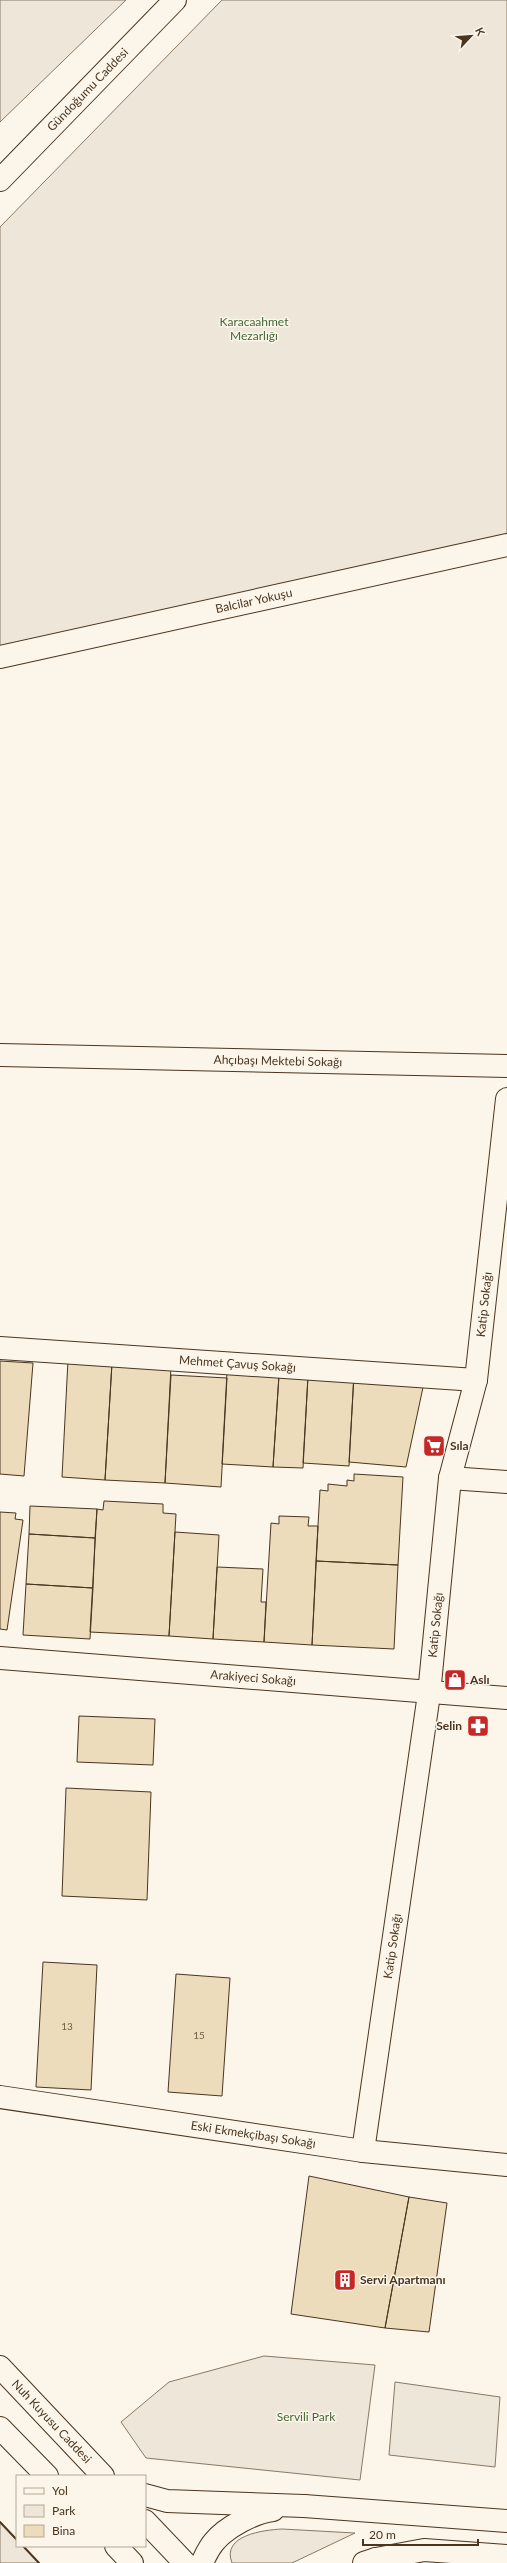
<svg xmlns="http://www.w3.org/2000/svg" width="507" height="2563" viewBox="0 0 507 2563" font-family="Lato,sans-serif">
<rect width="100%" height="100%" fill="#fbf6e9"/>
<!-- green -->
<path fill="#ede6d9" stroke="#887966" d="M0 0H126L0 122Z
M222 0H507V536L0 649V227Z
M264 2356 375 2365 360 2480 146 2458 121 2422 169 2382Z
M0 2522 17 2540V2546H23L39 2563H0Z
M282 2529 355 2533 292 2563H232C221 2535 264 2530 282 2529Z"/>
<!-- parking -->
<path fill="#ede7d9" stroke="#887966" d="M395 2382 500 2397 495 2467 389 2455Z"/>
<!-- building -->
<path fill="#ecdcbc" stroke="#4a3520" d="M68 1360 112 1363 105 1480 62 1477Z
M0 1361 33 1363 24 1476 0 1474Z
M112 1363 171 1366 165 1483 105 1480Z
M227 1372 279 1375 273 1467 222 1464Z
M354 1374 425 1378 406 1467 349 1462Z
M354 1374 349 1466 303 1463 308 1376Z
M171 1375 227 1378 221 1487 165 1483Z
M279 1375 308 1376 303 1468 273 1467Z
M354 1474 403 1477 398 1565 316 1561 320 1490 328 1491V1484L347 1486V1480L354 1481Z
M104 1501 163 1504V1513L176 1514 169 1636 90 1632 97 1509 103 1510Z
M30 1506 97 1509 95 1538 29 1534Z
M0 1512 16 1513 15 1519 23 1520 7 1630 0 1629Z
M279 1516 309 1517 308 1526H318L312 1645 264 1642 271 1523 279 1524Z
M175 1532 219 1535 213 1639 169 1636Z
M29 1534 95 1538 93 1588 26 1584Z
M316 1561 398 1565 394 1649 312 1645Z
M217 1567 263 1569 261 1602H266L264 1642 213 1639Z
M26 1584 93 1588 90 1639 23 1635Z
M79 1716 155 1719 153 1765 77 1762Z
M66 1788 151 1792 147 1900 62 1896Z
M43 1962 97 1965 91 2090 36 2087Z
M176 1974 230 1978 222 2096 168 2092Z
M309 2176 409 2197 385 2328 291 2314Z
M409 2197 447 2203 429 2332 385 2328Z"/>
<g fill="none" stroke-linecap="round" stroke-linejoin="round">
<!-- minor casing -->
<g stroke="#4a3520" stroke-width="24">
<g id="minor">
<path id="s1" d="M0 1055 507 1066"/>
<path id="s2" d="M0 1348 476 1380"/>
<path d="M450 1478 507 1482"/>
<path id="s3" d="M0 1658 507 1698"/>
<path id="s4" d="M0 2097 363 2151 507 2165"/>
<path id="s5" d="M363 2151 429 1694 450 1478 476 1380 507 1099"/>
</g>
</g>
<!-- tertiary casing -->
<g stroke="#4a3520" stroke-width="24">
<g id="tertiary">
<path id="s6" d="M0 180 175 0"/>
<path id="s7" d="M0 657 507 545"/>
<path d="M304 2506 507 2521"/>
<path d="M376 2559 424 2550 507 2556"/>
</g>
</g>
<!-- primary casing -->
<g stroke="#4a3520" stroke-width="24">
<g id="primary">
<path id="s8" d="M0 2367 103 2476"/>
<path d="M0 2428 47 2476"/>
<path d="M145 2495 167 2501 304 2506"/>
<path d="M145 2521 185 2563"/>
<path d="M116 2546 132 2563"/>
<path d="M202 2563C205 2556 209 2548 214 2542 226 2527 255 2512 273 2510"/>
<path d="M364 2563 376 2559"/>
</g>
</g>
<!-- minor -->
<use href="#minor" stroke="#fbf6e9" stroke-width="22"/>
<!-- tertiary -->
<use href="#tertiary" stroke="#fbf6e9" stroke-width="22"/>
<!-- primary -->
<use href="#primary" stroke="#fbf6e9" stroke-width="22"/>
<!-- wall -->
<path stroke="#4a3520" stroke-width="2" d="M0 2522 17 2540
M23 2546 39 2563"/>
</g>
<!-- icons -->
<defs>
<g id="supermarket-square" transform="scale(1.15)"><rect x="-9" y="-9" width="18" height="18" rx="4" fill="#c62828" stroke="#fbf6e9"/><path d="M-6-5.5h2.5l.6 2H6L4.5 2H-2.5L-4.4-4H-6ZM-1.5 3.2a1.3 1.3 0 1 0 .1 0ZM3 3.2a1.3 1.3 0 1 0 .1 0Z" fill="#fff"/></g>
<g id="shop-square" transform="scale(1.15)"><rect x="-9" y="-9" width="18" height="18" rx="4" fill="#c62828" stroke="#fbf6e9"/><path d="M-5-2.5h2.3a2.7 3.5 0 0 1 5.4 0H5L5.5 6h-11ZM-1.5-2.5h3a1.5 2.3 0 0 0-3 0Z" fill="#fff"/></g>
<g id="pharmacy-square" transform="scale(1.15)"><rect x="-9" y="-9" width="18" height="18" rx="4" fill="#c62828" stroke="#fbf6e9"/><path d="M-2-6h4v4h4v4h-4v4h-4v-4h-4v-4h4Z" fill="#fff"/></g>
<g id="building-square" transform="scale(1.15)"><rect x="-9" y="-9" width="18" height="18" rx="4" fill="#c62828" stroke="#fbf6e9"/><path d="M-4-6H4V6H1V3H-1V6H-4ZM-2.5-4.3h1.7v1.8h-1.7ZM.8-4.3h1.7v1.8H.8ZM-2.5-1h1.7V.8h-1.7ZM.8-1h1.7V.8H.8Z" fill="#fff"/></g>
</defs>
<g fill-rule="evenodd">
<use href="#supermarket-square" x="434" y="1446"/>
<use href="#shop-square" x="455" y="1680"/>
<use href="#pharmacy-square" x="478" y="1726"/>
<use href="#building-square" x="345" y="2280"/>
</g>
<g text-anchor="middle" stroke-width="3" stroke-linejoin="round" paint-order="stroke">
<!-- number labels -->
<g font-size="10" fill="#725f47">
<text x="67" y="2030">13</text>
<text x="199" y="2039">15</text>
</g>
<!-- street labels -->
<g font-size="12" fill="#4a3520" stroke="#fbf6e9">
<text dy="4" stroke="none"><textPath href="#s6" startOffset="126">Gündoğumu Caddesi</textPath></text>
<text dy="4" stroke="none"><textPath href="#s7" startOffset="260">Balcilar Yokuşu</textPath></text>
<text dy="4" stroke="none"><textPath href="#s1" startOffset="278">Ahçıbaşı Mektebi Sokağı</textPath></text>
<text dy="4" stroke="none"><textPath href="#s5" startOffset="856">Katip Sokağı</textPath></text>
<text dy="4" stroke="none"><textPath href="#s2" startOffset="238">Mehmet Çavuş Sokağı</textPath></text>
<text dy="4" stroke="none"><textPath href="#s5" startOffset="531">Katip Sokağı</textPath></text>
<text dy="4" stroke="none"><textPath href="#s3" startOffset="254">Arakiyeci Sokağı</textPath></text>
<text dy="4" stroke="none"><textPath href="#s5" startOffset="207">Katip Sokağı</textPath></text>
<text dy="4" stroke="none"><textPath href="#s4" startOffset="256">Eski Ekmekçibaşı Sokağı</textPath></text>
<text dy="4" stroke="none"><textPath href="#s8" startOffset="75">Nuh Kuyusu Caddesi</textPath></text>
</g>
<!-- park labels -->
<g font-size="12" fill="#436837" stroke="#fbf6e9">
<text x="254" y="326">Karacaahmet<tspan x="254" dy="14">Mezarlığı</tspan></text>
<text x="306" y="2421">Servili Park</text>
</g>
<!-- poi labels -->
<g font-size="12" font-weight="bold" fill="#4a3520" stroke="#fbf6e9" text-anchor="start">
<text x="450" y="1450">Sıla</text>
<text x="470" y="1684">Aslı</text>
<text x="462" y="1730" text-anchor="end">Selin</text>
<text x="360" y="2284">Servi Apartmanı</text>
</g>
</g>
<!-- legend -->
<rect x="16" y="2475" width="130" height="72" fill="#fbf6e9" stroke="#b4a999"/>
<rect x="24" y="2488" width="20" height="6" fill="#fbf6e9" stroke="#b4a999"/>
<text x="52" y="2495" font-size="12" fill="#4a3520">Yol</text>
<rect x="24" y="2505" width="20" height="12" fill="#ede6d9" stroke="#b4a999"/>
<text x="52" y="2515" font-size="12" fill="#4a3520">Park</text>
<rect x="24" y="2525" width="20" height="12" fill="#ecdcbc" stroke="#b4a999"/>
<text x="52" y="2535" font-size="12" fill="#4a3520">Bina</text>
<!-- north arrow -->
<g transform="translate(471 36) rotate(64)" stroke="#fbf6e9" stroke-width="3" paint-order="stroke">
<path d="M0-3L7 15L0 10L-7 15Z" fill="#4a3520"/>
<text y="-6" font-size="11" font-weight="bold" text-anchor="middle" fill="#4a3520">K</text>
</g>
<!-- scale -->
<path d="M363 2539v6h115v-6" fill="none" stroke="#4a3520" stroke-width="2"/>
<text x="369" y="2539" font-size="12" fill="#4a3520" stroke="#fbf6e9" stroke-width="3" paint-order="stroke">20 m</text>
</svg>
